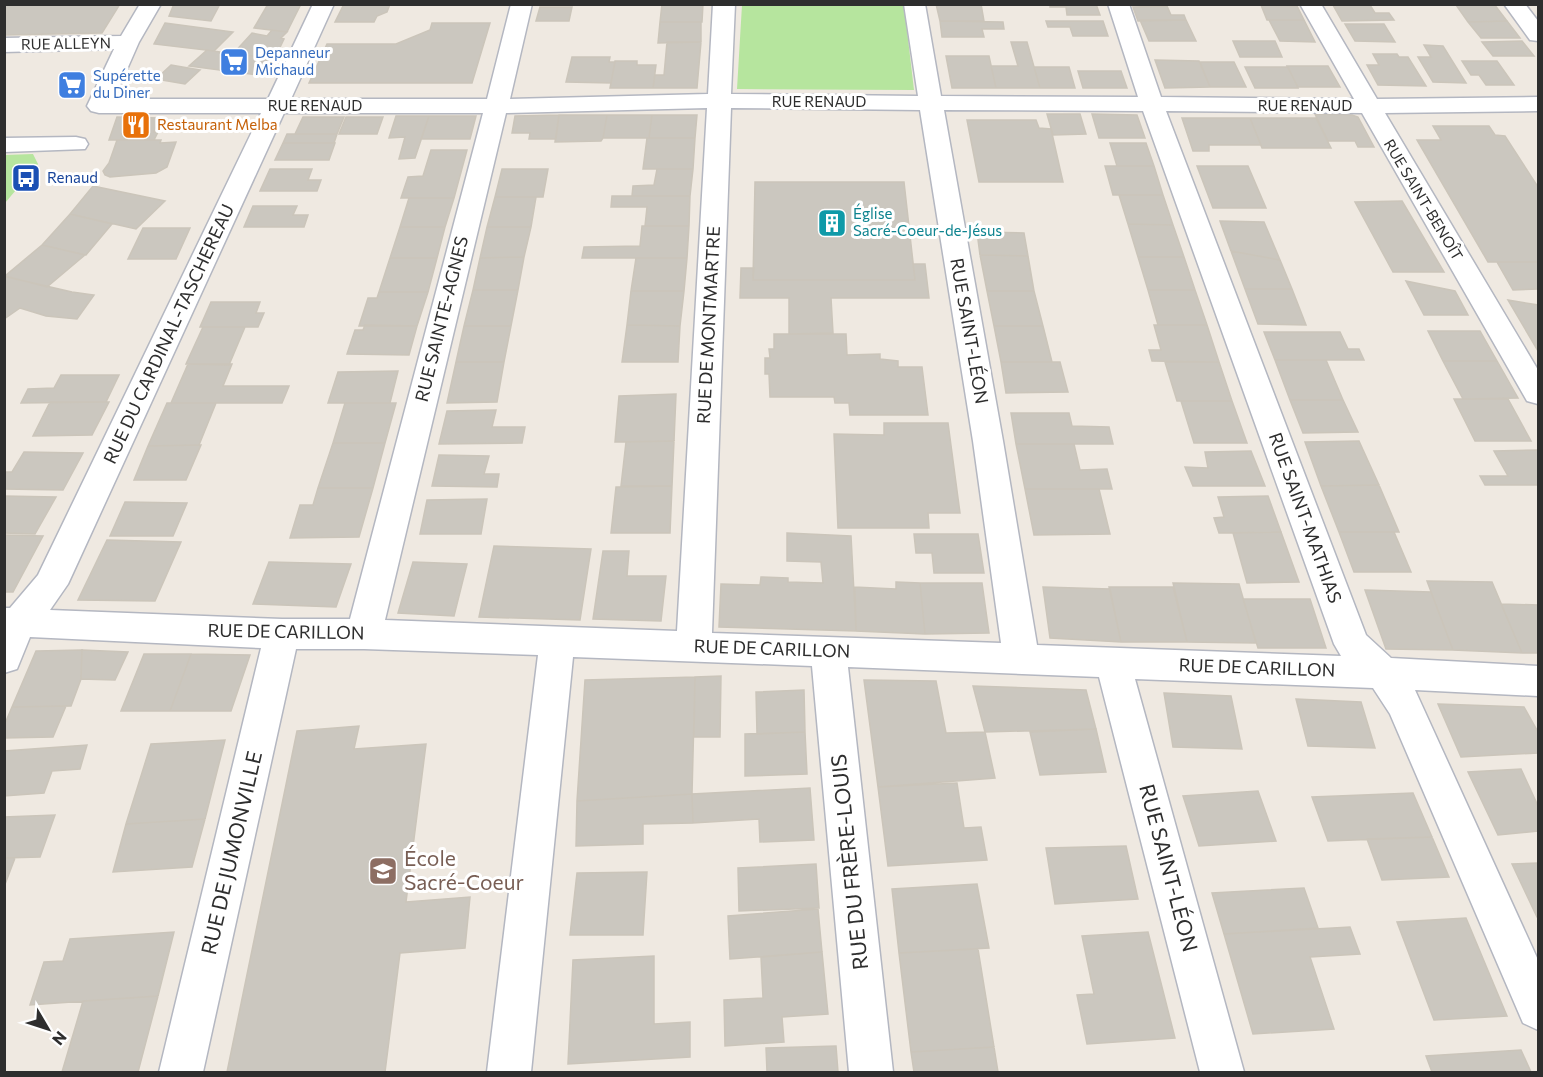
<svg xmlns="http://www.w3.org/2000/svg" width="1543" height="1077" viewBox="0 0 1543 1077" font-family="Commissioner,sans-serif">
<rect width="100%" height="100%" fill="#efe9e1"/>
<!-- green -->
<path fill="#b6e59e" d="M742 5H904L914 90 737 89Z
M33 154 38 164 5 203V155Z"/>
<!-- building -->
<path fill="#cbc7bf" stroke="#cbc5ba" stroke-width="1.5" d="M4 4H120L102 33 4 35Z
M174 4H220L211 21 169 16Z
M268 4H301L287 32 254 28Z
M344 4H390L387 12 377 16 374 22H335Z
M662 4H703L702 22H660Z
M936 4H981L984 21H940Z
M1050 4H1096L1100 15H1067L1066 7H1050Z
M1494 4 1507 21 1468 22 1456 5Z
M1261 5 1297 6 1304 20H1267Z
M1333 5H1370L1375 13H1389L1394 20 1342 21Z
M1167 6 1171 15H1184L1186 20 1138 21 1133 7Z
M540 7H572L569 21H536Z
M1140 20H1186L1196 41H1149Z
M1269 20H1304L1315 42 1280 41Z
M940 21 1003 22 1004 29H982L984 37H942Z
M1046 21H1103L1108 36H1073L1070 27H1048Z
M1507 21 1520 38H1481L1468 22Z
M660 22H701V42L658 43Z
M165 23 233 32 214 51 154 44Z
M432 23H490L472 83H309L327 44H396L430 30Z
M1345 24H1384L1395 42 1355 41Z
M272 30 287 32 281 38 284 39 275 58 233 54 252 33 267 36Z
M1233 41H1275L1282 57H1240Z
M1522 41 1534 56H1493L1482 42Z
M667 42H701L697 88H653L655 75H664Z
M1011 42H1027L1040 88H996L991 66H1018Z
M1424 45 1443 46 1466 83 1433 82 1418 57H1431Z
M207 50 233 54 275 58 258 75 189 66Z
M1373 54H1397L1399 57H1408L1426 86 1378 85 1367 65H1379Z
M946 56H989L996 88H952Z
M572 57H610L609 62H615L611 83 566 82Z
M1155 60 1199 61 1210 87 1165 88Z
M615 61H637V65H656L653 88H610Z
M1462 61H1497L1514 85H1486L1479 75H1471Z
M1200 62H1234L1246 87H1210Z
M171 65 200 70 185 84 156 79Z
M1287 66H1328L1340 87H1298Z
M1034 67H1069L1075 88H1040Z
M1245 67H1288L1298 88H1255Z
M1078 71H1121L1127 88H1083Z
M1047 114H1080L1086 134 1053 135Z
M1092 114 1137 115 1145 138H1099Z
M1315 114 1352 115 1358 117 1374 147H1358L1355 141H1328Z
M559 115H607L603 138 601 141 555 142Z
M559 115 556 139H529L530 133H512L515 116Z
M607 115H652L649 138H603Z
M652 115H697L695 138H649Z
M396 116H429L415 158 399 159 405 137 389 138Z
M429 116H476L470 139H421Z
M117 117 159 118 154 132H158L154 140H109Z
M303 117H344L337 134H295Z
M346 117H383L377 134H339Z
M1182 118H1250L1261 145H1209V151H1193Z
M1250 118H1316L1331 148H1262Z
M967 120H1036L1039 128 1051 129 1063 182H979Z
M1433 126H1489L1495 135 1505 136 1538 187V262H1488L1417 140H1441Z
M287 134H337L334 143H283Z
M647 138H695L693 169H643Z
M117 140H161L160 143 176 142 167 167 156 173 110 177 105 175 103 171 109 163Z
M283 143H335L329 160H275Z
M1110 143H1146L1154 166H1117Z
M431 150H467L454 198H401L408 177 423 176Z
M1105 166H1154L1163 195H1113Z
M1197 166H1248L1266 208H1213Z
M270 169H312L308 180H321L317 191H260Z
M502 169H548L543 197H495Z
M657 169H693L690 196H632L633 186 654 185Z
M755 182H904L915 280H753Z
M93 186 165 201 136 229 70 214Z
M1119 195H1163L1173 225 1128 224Z
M612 196H690L689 226H645L647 207H611Z
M495 197H536L531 227H487Z
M409 198H454L445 227H400Z
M1402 201 1444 272H1393L1355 202Z
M253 206H297L293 215H308L304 227H244Z
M70 214 112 224 86 255 42 245Z
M1220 221 1264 222 1280 260 1231 251Z
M1128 224 1173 225 1184 257H1138Z
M642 226H689L687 258H582L584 247 640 246Z
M400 227H445L437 258H390Z
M487 227H531L524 257 480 258Z
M143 228H190L176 259H128Z
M977 232 1024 233 1028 256 980 255Z
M42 245 85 255 47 287 5 276Z
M1231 251 1280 260 1292 289H1245Z
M980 255 1028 256 1034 291H987Z
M524 257 518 290H473L480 258Z
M1138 257H1184L1195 290H1148Z
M390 258H437L428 292H379Z
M636 258H687L684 291H631Z
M1497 262H1538V289L1513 290Z
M913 264H925L929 298H831L833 333 789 334V298H740L741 268H754L753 280H915Z
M7 277 72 292 94 295 77 319 46 316 20 308 4 319V278Z
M1406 281 1455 291 1468 315H1424Z
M1245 289H1292L1306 325 1258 324Z
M473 290H518L511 326H464Z
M1148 290H1195L1207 325H1158Z
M631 291H684L680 326 627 325Z
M987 291H1034L1043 326H994Z
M379 292H428L417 326H359L368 298H377Z
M1508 300 1538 305V351Z
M211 302H260L256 313H264L258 327H200Z
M365 325 417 326 409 355 347 354 355 330H363Z
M627 325 680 326 678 362H622Z
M1154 325H1207L1219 362 1152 361 1149 350H1161Z
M464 326H511L504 362H456Z
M994 326H1043L1052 362H1001Z
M203 327H245L229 365 186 364Z
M1428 331H1480L1497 361H1443Z
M1264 332H1340L1348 349H1359L1364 360H1275Z
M774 334H846L847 355 880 354V359L898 361V367H922L928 415H850L849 403H835L834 397H770L769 374H765V358H770L769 349H774Z
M1275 360H1326L1343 400H1290Z
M1443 361H1497L1518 398 1463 399Z
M456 362H504L497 402 447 403Z
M1001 362H1060L1068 392 1006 393Z
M1165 362H1219L1232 401H1177Z
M188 364H232L223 386H289L282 403H171Z
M398 371 390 403H328L338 372Z
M61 375H119L106 402 21 403 28 389 54 388Z
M676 394 674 441 615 442 619 396Z
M1454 399H1508L1531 441H1475Z
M1290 400H1343L1358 432 1303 433Z
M1181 401H1232L1247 443H1194Z
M50 402H109L92 435 33 436Z
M167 403H216L199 445 148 446Z
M345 403H396L385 443H333Z
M496 410 492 427H525L522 443 439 444 447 411Z
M1011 413H1069L1072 426 1109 427 1113 444H1016Z
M884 423H948L960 513H928L929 528H838L834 434 884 435Z
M674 441 672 486H621L626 442Z
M1359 441 1379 485 1321 486 1305 442Z
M333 443H385L373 488H318Z
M1016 444H1074L1080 470 1107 469 1112 489H1025Z
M201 445 186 480H134L148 446Z
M1538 450V485H1485L1480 476H1508L1494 451Z
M1251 451 1265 486H1193L1185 467 1208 468 1205 452Z
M24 452 83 453 63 490 4 489V472H12Z
M439 455 489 456 484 474H499L497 487 432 486Z
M1379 485 1399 532H1339L1321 486Z
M672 486 670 533H611L616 487Z
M318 488H373L359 537 290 538 300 505H313Z
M1025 489H1099L1110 534 1034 535Z
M4 496 56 497 35 534 4 533Z
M1268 496 1281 532 1219 533 1214 518 1224 517 1218 497Z
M487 499 481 534H420L427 500Z
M125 502 187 503 173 536H110Z
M1281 532 1299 582 1247 583 1233 533Z
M1339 532H1394L1411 572H1354Z
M787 533 851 536 856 631 719 627 721 584 760 585 761 577 788 578V582L823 583 821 562 787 561Z
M914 534H978L984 573H934L932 553H916Z
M4 535 43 536 13 592H4Z
M107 540 181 542 155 601 78 600Z
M494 546 591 549 580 620 479 617Z
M603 551H629L627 576H666L661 621 593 619Z
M269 562 351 564 336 607 253 604Z
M413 562 467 564 454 616 398 613Z
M1427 581 1492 582 1522 653 1453 650Z
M896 582 920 583 925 634 856 631 855 587 896 589Z
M920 583H982L989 633 925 634Z
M1173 583 1239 584 1256 643 1187 642Z
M1043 587 1110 589 1121 642 1050 638Z
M1109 587H1173L1187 642H1121Z
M1365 590 1431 592 1453 650 1386 649Z
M1243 599H1310L1326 648H1258Z
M1501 604 1538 605V653H1522Z
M82 650 128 652 115 680 81 679Z
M82 650 81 679 71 706 12 707 36 651Z
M144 654H191L170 711H121Z
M191 654 250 655 231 711H170Z
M721 676 720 737H694L695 677Z
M695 677 692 794 577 801 585 680Z
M864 680 936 681 946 733 985 732 995 778 878 787Z
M973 686 1086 690 1096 729 985 732Z
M804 690 805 732 757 734 756 692Z
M1164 693 1231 696 1242 749 1173 747Z
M1296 699 1361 702 1375 748 1308 746Z
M1438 704 1524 707 1538 732V753L1461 757Z
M66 706 53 737 4 738V726L12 707Z
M359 726 354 749 426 744 406 902 470 897 465 948 400 953 385 1072H227L297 731Z
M1096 729 1106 772 1040 775 1030 732Z
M805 732 807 774 745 776V734Z
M225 740 205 819 126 824 151 744Z
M87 745 80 769 52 771 44 793 4 796V751Z
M1521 769 1538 806V831L1498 835 1468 772Z
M957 783 964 828 981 827 987 860 888 866 878 787Z
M810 788 814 840 760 842 759 819 693 823 692 794Z
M1258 791 1276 841 1199 846 1183 796Z
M1413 793 1432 837 1328 841 1312 797Z
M692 794 693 823 643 824V844L576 846 577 801Z
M55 815 40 857 4 858V817Z
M205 819 192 867 113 872 126 824Z
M1432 837 1449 877 1382 880 1367 839Z
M1126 846 1138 899 1055 904 1046 848Z
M4 858H15L4 887Z
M1538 863V917H1537L1512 864Z
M816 864 819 908 739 911 738 868Z
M647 872 643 935H570L577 873Z
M977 884 989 948 899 953 892 889Z
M1304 888 1318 928 1224 934 1212 893Z
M818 909 822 952 730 959 728 916Z
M1466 918 1507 1016 1434 1020 1397 922Z
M1350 927 1360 954 1310 957 1334 1029 1253 1034 1224 934Z
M174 932 158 996 30 1005 44 962 63 961 70 939Z
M1148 932 1175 1038 1087 1044 1077 995 1094 994 1082 936Z
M978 949 994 1047 911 1052 899 953Z
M822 952 828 1014 782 1017 784 1042 725 1046 724 1000 763 998 761 957Z
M654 956V1024L690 1022V1057L568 1064 573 960Z
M158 996 138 1072H62L83 1001Z
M836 1046 838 1072H767L766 1048Z
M994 1047 998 1072H914L911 1052Z
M1521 1050 1531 1072H1432L1426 1056Z"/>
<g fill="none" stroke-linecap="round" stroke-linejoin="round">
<!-- minor casing -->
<g stroke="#b4b7c1" stroke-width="3">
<path id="minor" d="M140 4H161L139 42 114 99H268L313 4H334L291 99H487L511 4H532L510 99 708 94 713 4H735L731 94 918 96 904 4H925L941 96 1138 97 1108 4H1129L1161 97 1354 99 1300 4H1321L1377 99 1538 97V111L1385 113 1538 370V404L1527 401 1362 113 1166 111 1366 635 1391 658 1538 666V696L1415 690 1538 960V1030L1523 1023 1390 714 1373 688 1135 679 1244 1072H1200L1099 677 848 667 893 1072H849L812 666 573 657 531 1072H487L538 655 364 649H296L203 1072H159L261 648 30 637 17 669 4 673V608H10L38 575 261 113H99L91 111 87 106 114 49 4 52V38L121 36ZM707 108 677 631 385 620 506 113ZM731 108 920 110 973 441 1001 643 712 633ZM944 110 1143 111 1334 644 1341 656 1037 645 1003 441ZM284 113H483L350 619H282L50 610 68 584Z
M1504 4H1525L1538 21V41L1530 40Z
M76 137 85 139 88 144 85 149 4 152V138Z"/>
</g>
<!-- minor -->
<use href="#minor" fill="#fff" fill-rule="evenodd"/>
</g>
<!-- icons -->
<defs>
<g id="supermarket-square" transform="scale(1.5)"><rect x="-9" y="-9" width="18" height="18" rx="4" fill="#3f7fe0" stroke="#fff"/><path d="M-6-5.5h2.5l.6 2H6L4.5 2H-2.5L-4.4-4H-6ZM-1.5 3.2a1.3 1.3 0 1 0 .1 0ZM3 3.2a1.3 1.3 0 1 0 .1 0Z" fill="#fff"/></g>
<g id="restaurant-square" transform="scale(1.5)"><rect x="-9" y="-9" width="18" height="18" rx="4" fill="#e8710a" stroke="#fff"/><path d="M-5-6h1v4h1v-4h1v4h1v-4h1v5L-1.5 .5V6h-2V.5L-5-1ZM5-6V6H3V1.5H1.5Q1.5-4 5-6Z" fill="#fff"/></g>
<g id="bus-square" transform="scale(1.5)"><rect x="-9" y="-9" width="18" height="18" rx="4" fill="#1a4fb4" stroke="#fff"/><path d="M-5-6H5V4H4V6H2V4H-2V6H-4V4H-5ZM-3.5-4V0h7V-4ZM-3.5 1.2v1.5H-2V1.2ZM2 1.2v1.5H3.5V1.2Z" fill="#fff"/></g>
<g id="building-square" transform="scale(1.5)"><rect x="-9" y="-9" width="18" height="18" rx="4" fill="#0f9aa8" stroke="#fff"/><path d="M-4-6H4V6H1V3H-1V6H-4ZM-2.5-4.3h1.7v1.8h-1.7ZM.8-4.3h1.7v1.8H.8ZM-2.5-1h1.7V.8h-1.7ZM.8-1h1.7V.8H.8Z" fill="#fff"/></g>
<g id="school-square" transform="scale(1.5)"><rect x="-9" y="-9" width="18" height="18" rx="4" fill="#8d6e63" stroke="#fff"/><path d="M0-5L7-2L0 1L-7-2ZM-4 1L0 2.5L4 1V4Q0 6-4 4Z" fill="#fff"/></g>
</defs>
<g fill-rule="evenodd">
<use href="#supermarket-square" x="234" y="62"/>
<use href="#supermarket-square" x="72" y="85"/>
<use href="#restaurant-square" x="136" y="125"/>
<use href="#bus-square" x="26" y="178"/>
<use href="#building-square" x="832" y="223"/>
<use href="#school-square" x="383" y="871"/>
</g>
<g text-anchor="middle" stroke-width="6" stroke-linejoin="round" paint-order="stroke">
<!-- far-street labels -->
<g font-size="15" fill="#2e2e2e" stroke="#fff">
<text transform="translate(66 44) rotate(-1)" y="5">RUE ALLEYN</text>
<text x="819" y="107">RUE RENAUD</text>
<text x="315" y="111">RUE RENAUD</text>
<text x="1305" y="111">RUE RENAUD</text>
<text transform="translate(1423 200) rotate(59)" y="5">RUE SAINT-BENOÎT</text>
</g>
<!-- far-shop labels -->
<g font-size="15" fill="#366cbe" stroke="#fff" text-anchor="start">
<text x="255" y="58">Depanneur<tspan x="255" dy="17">Michaud</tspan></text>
<text x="93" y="81">Supérette<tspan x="93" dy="17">du Diner</tspan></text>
</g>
<!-- far-food labels -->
<g font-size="15" fill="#c56008" stroke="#fff" text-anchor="start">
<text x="157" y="130">Restaurant Melba</text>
</g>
<!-- far-transit labels -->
<g font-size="15" fill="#164399" stroke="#fff" text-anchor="start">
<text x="47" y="183">Renaud</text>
</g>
<!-- far-culture labels -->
<g font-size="15" fill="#0d838f" stroke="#fff" text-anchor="start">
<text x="853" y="219">Église<tspan x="853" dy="17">Sacré-Coeur-de-Jésus</tspan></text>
</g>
<!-- street labels -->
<g font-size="18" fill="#2e2e2e" stroke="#fff">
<text transform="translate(442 319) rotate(-76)" y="6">RUE SAINTE-AGNES</text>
<text transform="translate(709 325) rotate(-87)" y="6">RUE DE MONTMARTRE</text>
<text transform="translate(969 331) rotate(80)" y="6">RUE SAINT-LÉON</text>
<text transform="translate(169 334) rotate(-65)" y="6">RUE DU CARDINAL-TASCHEREAU</text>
<text transform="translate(1305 518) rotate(70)" y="6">RUE SAINT-MATHIAS</text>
<text transform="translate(286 632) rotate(1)" y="6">RUE DE CARILLON</text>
<text transform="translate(772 649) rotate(2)" y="6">RUE DE CARILLON</text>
<text transform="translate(1257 668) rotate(2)" y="6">RUE DE CARILLON</text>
</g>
<!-- near-street labels -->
<g font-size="21" fill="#2e2e2e" stroke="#fff">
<text transform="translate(232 853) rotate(-77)" y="7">RUE DE JUMONVILLE</text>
<text transform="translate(850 862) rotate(-96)" y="7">RUE DU FRÈRE-LOUIS</text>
<text transform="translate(1168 868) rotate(75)" y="7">RUE SAINT-LÉON</text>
</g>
<!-- near-education labels -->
<g font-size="21" fill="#785e54" stroke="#fff" text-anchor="start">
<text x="404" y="866">École<tspan x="404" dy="24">Sacré-Coeur</tspan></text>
</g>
</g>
<!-- border -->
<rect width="1543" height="1077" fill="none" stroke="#2e2e2e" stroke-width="12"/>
<!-- north arrow -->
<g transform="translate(48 1029) rotate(129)" stroke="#ffffff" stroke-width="4.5" paint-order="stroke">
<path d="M0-4.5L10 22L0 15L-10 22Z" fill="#2e2e2e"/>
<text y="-9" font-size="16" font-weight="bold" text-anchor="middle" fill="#2e2e2e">N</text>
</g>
</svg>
